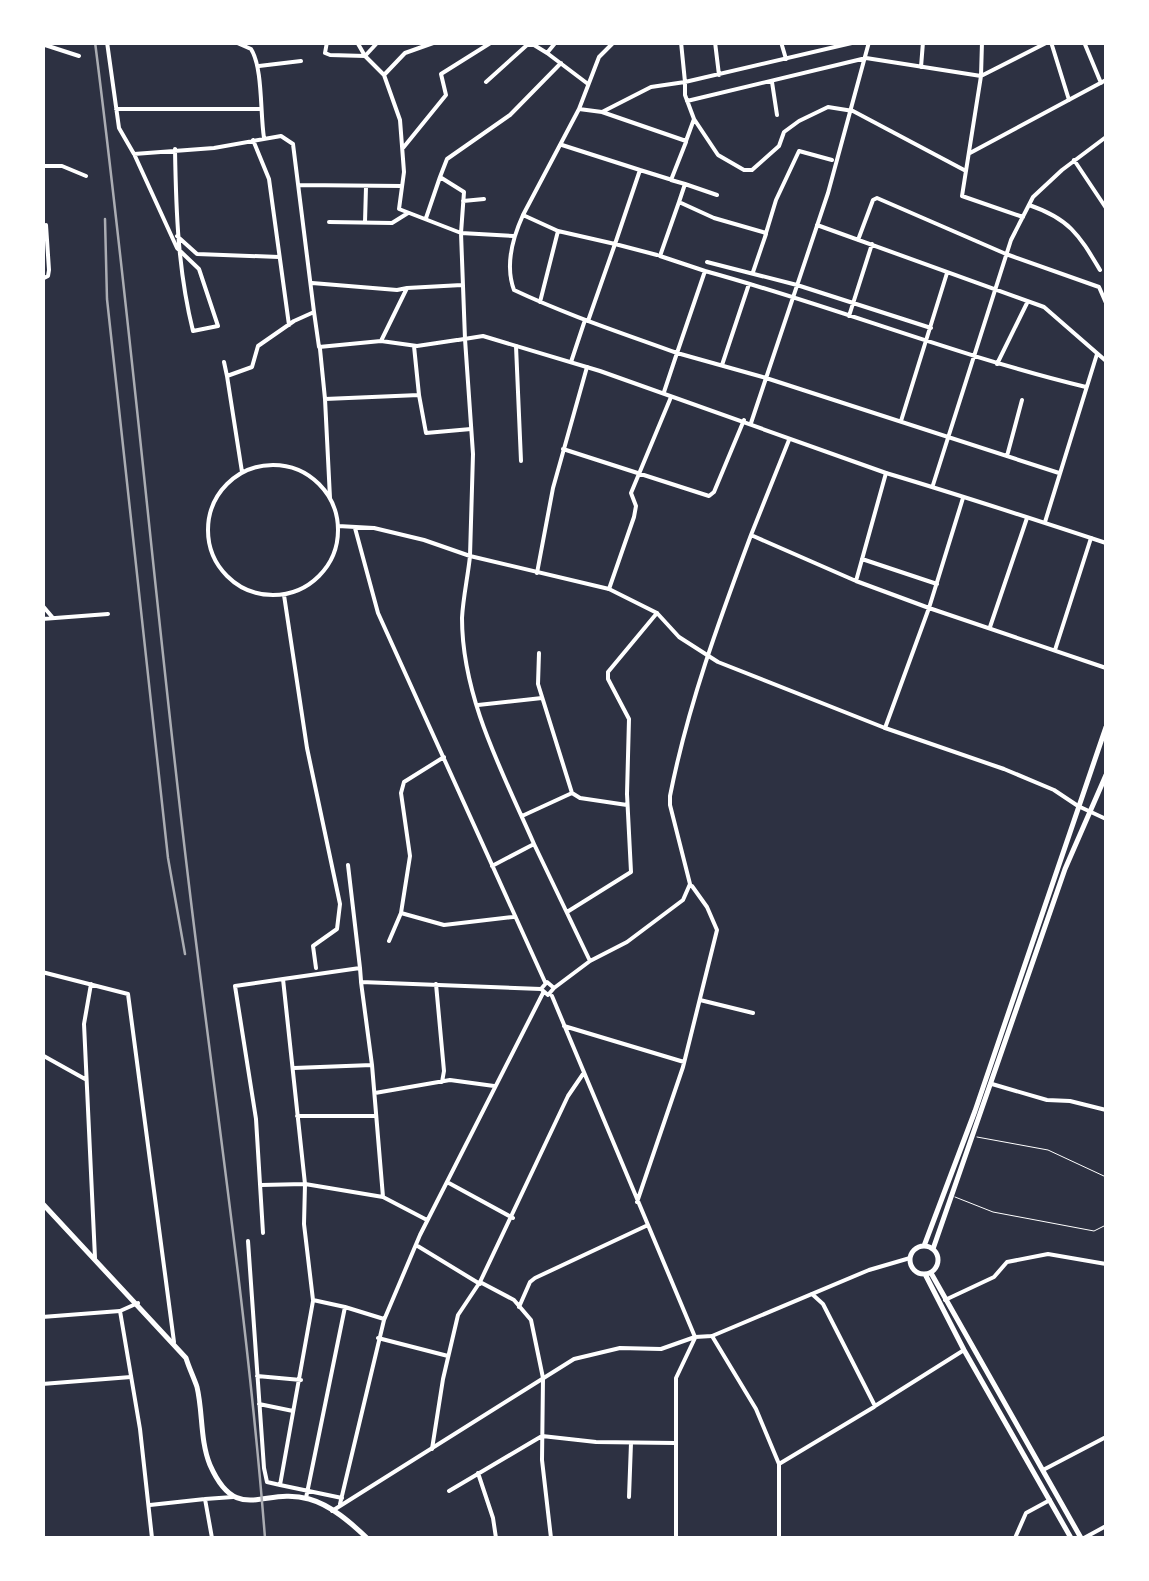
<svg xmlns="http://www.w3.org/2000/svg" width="1149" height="1581" viewBox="0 0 1149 1581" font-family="Arial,sans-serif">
<rect width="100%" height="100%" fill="#2d3142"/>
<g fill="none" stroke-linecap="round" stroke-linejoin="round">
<!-- service -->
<path stroke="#fff" stroke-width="1" d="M977 1137 1048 1150 1106 1177
M955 1197 993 1212 1094 1231 1106 1225"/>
<!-- minor -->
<path stroke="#fff" stroke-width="4" d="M107 42 119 128 134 154 214 148 281 136 293 144 314 312
M235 42 251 49C263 68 260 113 264 138
M327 42 325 53 330 55 365 56 378 42
M357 42 365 56 384 75 400 120 404 172 399 209 461 233 464 192 440 177 447 159 510 115 561 63
M556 42 547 53 588 84
M715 42 719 75
M781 42 786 59
M982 42 981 76 1048 42
M1051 42 1069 100
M1084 42 1101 83
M45 45 79 56
M259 66 301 61
M921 67 923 42
M384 75 405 53 436 42
M486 82 527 45H534L547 53
M772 82 777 115
M687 101 866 58 981 76 962 196 1023 217
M116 109H259
M579 109 602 112 651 87 685 82 681 42
M602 112 686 141 694 119 685 95V82L856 42
M694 119 718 155 744 170H752L779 146 784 132 799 121 828 107 853 111 966 171
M253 140 269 179 289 325
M562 145 640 170 615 244 657 255
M403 148 446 95 441 74 492 42
M970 153 1106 80
M135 156 177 248 199 269 218 326 193 331C178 271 176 211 175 149
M1074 160 1106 208
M42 166H62L86 176
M640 170 669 179
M685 184 671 180 686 142
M299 185 402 186
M463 201 484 199
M679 202 685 184 717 195
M1029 205C1070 219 1079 235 1100 270
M523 215 579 109 599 57 614 42
M426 218 440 177
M329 222 392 223 408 213
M365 222 366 187
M817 225 1044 307 1106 361
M558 231 615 244 588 321
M177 236 197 254 279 257
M858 240 873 200 877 198 1006 254 1099 287 1106 303
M707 262 797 285 931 328
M705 271 660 256 679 202 714 218 766 233 776 200 799 151 832 160
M753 272 766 234
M42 279 48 276 49 270 46 225
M312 283 397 290 407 288 381 341
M407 288 462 285
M540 302 558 231 523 215C513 237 505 266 514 290 567 315 622 333 677 353L705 271C833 306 957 356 1086 387
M849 316 872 244
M465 339 461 233 513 236
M516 346 521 461
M320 349 325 399 419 395 414 346
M224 362 227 376
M571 362 585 320
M997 364 1028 301
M722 365 749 284
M664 392 677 353 766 378 1059 473
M419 395 426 433 471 429
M325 399 330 498
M901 421 947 273
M751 423 828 193 869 42
M789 440 751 535 856 581 929 608 963 498
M563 449 709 496 714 492 744 420
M1007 456 1022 400
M208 530a65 65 0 1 1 130 0a65 65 0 1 1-130 0Z
M242 472 227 376 252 367 258 346 294 321 314 312 319 347 381 341 417 346 457 340
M933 485 1011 240 1033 197 1062 170 1106 137
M1045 522 1097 354
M338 526 374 528 424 540 470 556C468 576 463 598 462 618 462 698 503 773 534 844L492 866
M355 528 378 613 545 982
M862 559 937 584
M537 573 553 488 587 367
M856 581 886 473
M609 589 634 517 636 506 631 493 671 397
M284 595 307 748 340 904 337 929 313 946 316 968
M42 605 53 618
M42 619 108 614
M990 627 1027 518
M1055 650 1091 538
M539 653 538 684 572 793 580 798 627 805
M478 705 542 698
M885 728 929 608 1106 668
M1078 806 1106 819
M522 816 572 793
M534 844 590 961
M348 865 360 968
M567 912 631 872 627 794 629 719 608 679V672L657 613
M401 913 410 856 401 793 404 782 444 757
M389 941 401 913 444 925 513 917
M42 972 128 994 174 1342
M283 979 360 968 361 981
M91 984 84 1024 95 1258
M436 984 444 1071 442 1082
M554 988 590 961 627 942 683 900 690 884 670 805V796C688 705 719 621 751 535
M552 996 695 1337
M700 1000 753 1013
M564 1026 684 1062
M42 1055 85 1079
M294 1068 372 1065
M992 1084 1047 1100 1070 1101 1106 1110
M375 1093 450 1080 494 1086
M297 1116H376
M447 1182 513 1218
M261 1185 305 1184 304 1224 313 1300 345 1307 306 1498
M637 1202 683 1067 717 930 707 907 692 886
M427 1220 383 1197 372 1065 361 982 541 989 548 995 554 988 547 982 541 989
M263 1233 256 1119 235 986 283 979 305 1184 383 1197
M248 1241 264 1468 267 1482 280 1485
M416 1245 480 1284
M480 1282 568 1096 583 1074
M812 1294 823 1304 875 1406 964 1350
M945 1300 994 1277 1007 1262 1048 1254 1106 1264
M313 1301 280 1485 342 1498
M345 1307 384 1319
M519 1307 530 1282 535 1278 648 1225
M42 1317 120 1311
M712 1336 756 1409 779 1464V1538
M378 1338 448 1356
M257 1376 301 1380
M42 1384 131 1377
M259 1404 293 1411
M432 1449 443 1379 458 1315 480 1282 514 1300 531 1320 543 1378 542 1460 551 1538
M779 1464 874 1407
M1043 1470 1106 1437
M478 1473 493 1518 496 1538
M449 1491 542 1436 596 1442 675 1443
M629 1497 631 1443
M340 1504 384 1320 420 1235 543 993
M150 1505 205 1499
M212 1538 205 1499 233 1497
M1015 1538 1026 1513 1050 1500
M1084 1538 1106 1526"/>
<!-- tertiary -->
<path stroke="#fff" stroke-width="4" d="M465 339 473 454 470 556 609 589 657 613 679 637 718 662 885 728 1004 769 1054 790 1078 806
M458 340 483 336 600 371 886 473C960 495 1033 519 1106 543
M138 1303 120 1311 140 1429 152 1538
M332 1511 574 1359 620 1348 661 1349 695 1337 712 1336 869 1270 910 1258
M676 1538V1378L695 1338"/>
<!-- secondary -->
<path stroke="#fff" stroke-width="5" d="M42 1203 186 1358C189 1368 194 1378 197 1387 203 1412 200 1441 210 1465 237 1526 264 1486 309 1499 331 1505 351 1523 367 1538"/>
<!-- trunk -->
<path stroke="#fff" stroke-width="5" d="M924 1246 975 1111 1106 727
M910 1260a14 14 0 1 1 28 0a14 14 0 1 1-28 0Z
M933 1249 1065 869 1106 775
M931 1273 1081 1538
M925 1274 964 1350 1071 1538"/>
<!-- rail -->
<path stroke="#abadb3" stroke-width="2.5" d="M95 42C131 323 155 604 189 885 215 1102 248 1320 265 1538
M105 219 107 299 168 858 185 954"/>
</g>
<!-- border -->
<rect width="1149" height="1581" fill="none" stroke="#ffffff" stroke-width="90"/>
</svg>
